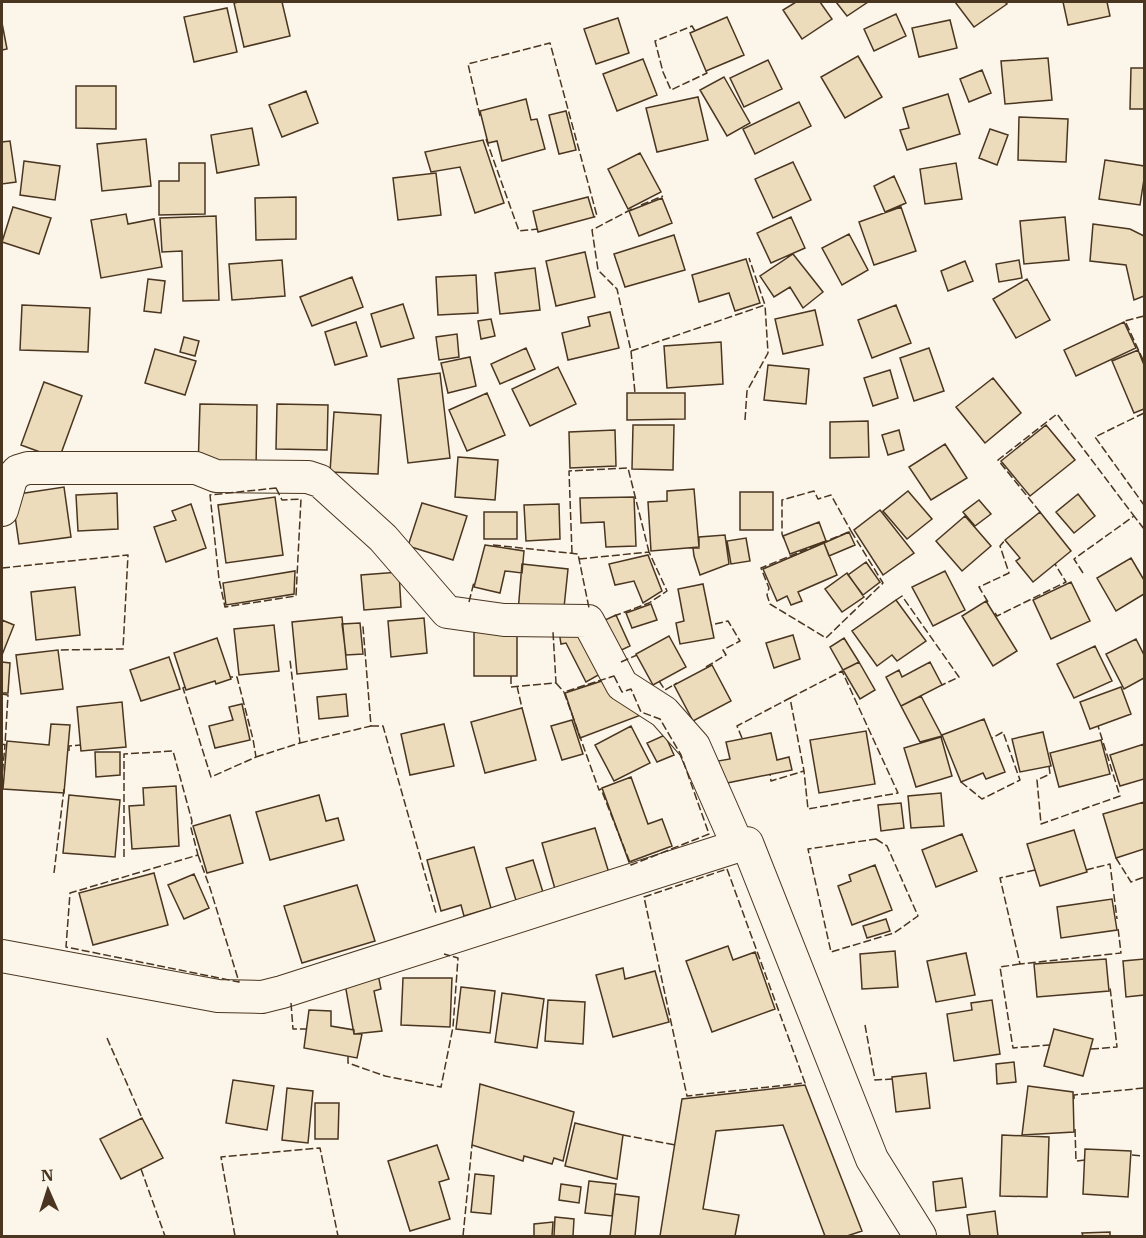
<svg xmlns="http://www.w3.org/2000/svg" width="1146" height="1238" viewBox="0 0 1146 1238" font-family="'IBM Plex Serif',serif">
<rect width="100%" height="100%" fill="#fbf6e9"/>
<!-- building -->
<path fill="#ecdcbc" stroke="#4a3520" stroke-width="1.5" d="M239 2H282L290 36 244 47 234 3Z
M796 2H820L832 19 802 39 783 10Z
M836 2H868L847 16Z
M955 2H1005L1007 4 974 27Z
M1063 2H1107L1110 16 1068 25Z
M227 8 237 52 194 62 184 17Z
M896 14 906 36 874 51 864 29Z
M727 17 744 55 706 71 690 33Z
M618 18 629 53 596 64 584 29Z
M950 20 957 48 919 57 912 28Z
M2 23 7 49 2 50Z
M858 56 882 97 845 118 821 77Z
M1048 58 1052 100 1005 104 1001 61Z
M643 59 657 95 617 111 603 74Z
M768 60 782 89 744 107 730 78Z
M1131 68H1144V109H1130Z
M982 70 991 93 969 102 960 79Z
M724 77 750 123 727 136 700 90Z
M76 86H116V129L76 128Z
M306 91 318 123 282 137 269 105Z
M948 94 960 134 907 150 900 130 909 128 903 108Z
M698 97 708 140 657 152 646 108Z
M526 99 531 120 537 119 545 149 502 161 497 141 488 143 480 111Z
M799 102 811 126 755 154 743 129Z
M566 111 576 150 559 154 549 115Z
M1019 117 1068 119 1066 162 1018 160Z
M252 128 259 165 217 173 211 135Z
M990 129 1008 135 997 165 979 158Z
M146 139 151 186 102 191 97 144Z
M483 140 504 203 475 213 460 167 431 172 425 152Z
M10 141 16 182 2 184V142Z
M640 153 661 192 628 209 608 169Z
M1105 160 1144 166V179L1140 205 1099 199Z
M24 161 60 166 55 200 20 195Z
M793 162 811 200 773 218 755 179Z
M179 163H205V214L159 215V181H179Z
M956 163 962 199 925 204 920 169Z
M436 173 441 215 398 220 393 178Z
M894 176 906 203 885 212 874 186Z
M296 197V239L256 240 255 198Z
M588 197 594 217 538 232 533 211Z
M662 198 672 223 639 236 629 211Z
M13 207 51 218 39 254 2 242Z
M901 207 916 251 874 265 859 222Z
M126 214 128 224 154 219 162 267 101 278 91 220Z
M216 216 219 300 183 301 182 251 162 252 160 218Z
M791 217 805 248 771 263 757 233Z
M1065 217 1069 260 1024 264 1020 221Z
M1093 224 1130 229 1144 236V296L1134 300 1126 265 1090 261Z
M849 234 868 270 842 285 822 248Z
M674 235 685 270 625 287 614 254Z
M585 252 595 297 556 306 546 261Z
M793 254 823 292 803 308 790 287 774 297 760 276Z
M746 259 760 303 735 311 729 293 699 302 692 275Z
M282 260 285 296 232 300 229 264Z
M1019 260 1022 278 999 282 996 264Z
M965 261 973 281 948 291 941 271Z
M535 268 540 310 500 314 495 273Z
M476 275 478 313 438 315 436 277Z
M352 277 363 307 312 326 300 297Z
M148 279 165 281 161 313 144 311Z
M1027 279 1050 320 1016 338 993 299Z
M403 304 414 338 381 347 371 314Z
M22 305 90 308 88 352 20 350Z
M896 305 911 343 872 358 858 320Z
M815 310 823 345 783 354 775 319Z
M610 312 619 348 568 360 562 333 590 326 588 317Z
M491 319 495 336 481 339 478 321Z
M356 322 367 356 335 365 325 332Z
M1124 322 1136 348 1076 376 1064 350Z
M457 334 459 357 439 360 436 337Z
M184 337 199 341 195 356 180 352Z
M721 342 723 384 667 388 664 346Z
M526 348 535 369 500 384 491 364Z
M929 348 944 391 914 401 900 358Z
M155 349 196 361 185 395 145 383Z
M1138 350 1144 365V409L1134 413 1112 361Z
M470 357 476 386 448 393 441 363Z
M768 365 809 369 806 404 764 400Z
M558 367 576 404 530 426 512 389Z
M890 370 898 398 873 406 864 378Z
M440 373 450 458 408 463 398 379Z
M993 378 1021 413 985 443 956 407Z
M44 382 82 396 59 459 21 445Z
M487 393 505 435 467 451 449 410Z
M627 393H685V419L627 420Z
M200 404 257 405 256 471 198 470Z
M277 404 328 405 327 450 276 449Z
M334 412 381 415 378 474 330 472Z
M868 421 869 457 830 458V422Z
M633 425H674L673 470 632 469Z
M1046 425 1075 460 1030 496 1001 461Z
M615 430 616 466 570 468 569 432Z
M899 430 904 450 888 455 882 435Z
M945 444 967 478 931 500 909 467Z
M458 457 498 460 495 500 455 497Z
M64 487 71 537 19 544 12 495Z
M694 489 699 547 651 551 648 502 667 501V491Z
M908 491 932 519 907 539 883 511Z
M740 492H773V530H740Z
M117 493 118 529 78 531 76 495Z
M1078 494 1095 516 1074 533 1056 512Z
M275 497 283 555 226 563 218 505Z
M634 497 636 546 606 547 604 522 581 523 580 498Z
M979 500 991 514 975 526 963 512Z
M422 503 467 516 453 560 408 546Z
M191 504 206 548 166 562 154 527 176 520 172 511Z
M559 504 560 539 526 541 524 505Z
M880 510 914 553 883 575 854 530Z
M484 512H517V539H484Z
M1040 512 1071 551 1033 582 1016 561 1020 558 1005 540Z
M965 516 991 546 962 571 936 541Z
M819 522 826 541 790 554 783 536Z
M849 532 855 545 829 556 824 543Z
M725 535 729 564 700 575 694 556 693 548H699V537Z
M746 538 750 561 731 564 727 541Z
M824 543 837 575 798 592 802 601 791 605 787 596 777 601 763 569Z
M485 545 524 551 522 573 505 571 500 593 474 587Z
M648 555 662 591 643 603 634 581 615 585 609 564Z
M1131 558 1144 580V594L1116 611 1097 578Z
M866 562 880 582 863 595 848 575Z
M522 564 568 569 563 617 518 612Z
M295 571 294 594 226 605 223 583Z
M945 571 965 610 933 626 912 587Z
M399 572 401 607 364 610 361 575Z
M847 573 864 597 842 612 825 589Z
M1071 582 1090 621 1051 639 1033 600Z
M703 584 714 638 680 644 676 623 684 621 678 589Z
M75 587 80 635 36 640 31 592Z
M896 600 926 641 897 661 892 655 877 666 852 631Z
M986 601 1017 651 993 666 962 616Z
M651 604 657 620 632 628 626 613Z
M616 615 630 646 609 656 594 625Z
M342 617 347 669 297 674 292 622Z
M424 618 427 653 391 657 388 621Z
M2 620 14 625 2 655Z
M360 623 363 654 346 655 342 624Z
M274 625 279 671 239 675 234 629Z
M585 625 609 669 586 682 566 643 561 644 559 631Z
M474 631H517V676H474Z
M793 635 800 659 774 668 766 643Z
M669 636 686 667 653 685 636 654Z
M217 638 231 679 216 684 215 681 186 690 174 653Z
M844 638 859 662 843 670 830 647Z
M1136 639 1144 655V678L1124 689 1106 654Z
M1095 646 1112 681 1074 698 1057 664Z
M58 650 63 689 21 694 16 655Z
M169 657 180 689 141 701 130 670Z
M2 662 10 663 8 693H2Z
M859 662 875 690 860 699 843 670Z
M930 662 942 685 901 706 886 677 899 670 902 677Z
M712 665 731 701 693 721 674 685Z
M614 677 641 715 580 738 565 693Z
M1121 687 1131 714 1090 729 1080 702Z
M346 694 348 716 319 719 317 697Z
M921 696 942 736 920 742 901 706Z
M122 702 126 747 81 751 77 707Z
M242 704 250 740 215 748 209 726 233 720 229 707Z
M522 708 536 760 485 773 471 722Z
M984 719 1005 772 986 779 983 773 961 782 942 735Z
M572 720 583 754 562 760 551 726Z
M51 724 70 725 64 793 3 789 7 741 49 745Z
M444 724 454 766 410 775 401 734Z
M631 726 650 763 614 781 595 745Z
M866 731 875 784 819 793 810 740Z
M1043 732 1051 766 1020 772 1012 739Z
M771 733 777 760 789 757 792 770 722 784 718 761 730 759 726 742Z
M665 735 674 755 657 762 647 743Z
M941 737 952 776 916 787 904 748Z
M1101 740 1110 774 1059 787 1050 753Z
M1144 744V779L1120 786 1110 755Z
M95 752H120V775L96 777Z
M631 777 648 824 662 819 672 846 629 862 602 788Z
M176 786 179 846 132 849 129 806 144 805 143 788Z
M941 793 944 826 911 828 908 796Z
M69 795 120 800 115 857 63 853Z
M319 795 326 821 338 818 344 840 270 860 256 812Z
M1144 802V849L1116 858 1103 814Z
M901 803 904 828 881 831 878 805Z
M230 815 243 863 207 873 193 826Z
M595 828 609 873 555 889 542 843Z
M1074 830 1087 872 1040 886 1027 844Z
M962 834 977 871 936 887 922 850Z
M474 847 491 908 464 916 461 905 441 911 427 860Z
M533 860 546 902 519 910 506 868Z
M875 865 892 910 852 925 838 886 851 881 849 875Z
M154 873 168 925 93 945 79 893Z
M194 874 209 908 184 919 168 885Z
M357 885 375 941 302 963 284 906Z
M1112 899 1117 930 1061 938 1057 907Z
M886 919 890 931 867 938 863 926Z
M728 946 733 960 755 952 775 1009 712 1032 686 961Z
M895 951 898 987 862 989 860 954Z
M966 953 975 995 936 1002 927 961Z
M1106 959 1109 991 1037 997 1034 964Z
M1144 959V995L1126 997 1123 961Z
M623 968 625 979 655 971 669 1022 613 1037 596 975Z
M378 974 381 989 374 991 382 1031 354 1034 345 984Z
M403 978H452L450 1027 401 1025Z
M461 987 495 991 490 1033 456 1029Z
M502 993 544 999 537 1048 495 1042Z
M548 1000 585 1002 583 1044 545 1041Z
M992 1000 1000 1054 954 1061 947 1014 972 1010 971 1003Z
M309 1010 331 1011V1026L354 1030V1034H362L357 1058 304 1048Z
M1054 1029 1093 1039 1083 1076 1044 1066Z
M1014 1062 1016 1082 997 1084 996 1064Z
M926 1073 930 1108 896 1112 892 1077Z
M233 1080 274 1086 267 1130 226 1123Z
M480 1084 574 1112 563 1161 554 1158 552 1164 524 1156 523 1161 472 1145Z
M805 1085 862 1231 847 1236H825L783 1125 716 1131 703 1209 739 1215 735 1236H660L682 1099Z
M1028 1086 1073 1092 1074 1132 1022 1135Z
M287 1088 313 1091 308 1143 282 1140Z
M315 1103H339L338 1139H315Z
M142 1118 163 1158 121 1179 100 1139Z
M575 1123 623 1135 617 1179 565 1166Z
M1002 1135 1049 1137 1047 1197 1000 1196Z
M437 1145 449 1179 439 1182 450 1219 410 1231 388 1161Z
M1085 1149 1131 1151 1128 1197 1083 1194Z
M475 1174 494 1176 491 1214 471 1212Z
M962 1178 966 1207 936 1211 933 1182Z
M589 1181 616 1184 612 1216 585 1213Z
M561 1184 581 1187 579 1203 559 1200Z
M615 1194 639 1197 635 1236H610Z
M995 1211 998 1236H970L967 1215Z
M555 1217 574 1219 573 1236H554Z
M553 1222 552 1236H534V1224Z
M1110 1232V1236H1083L1082 1233Z"/>
<g fill="none" stroke-linecap="round" stroke-linejoin="round">
<!-- street casing -->
<g stroke="#4a3520" stroke-width="34">
<path id="street" d="M2 510 11 479 18 471 28 468H196L216 476 308 477 320 481 383 538 447 612 504 620 588 621 622 685 664 712 694 746 738 846
M2 956 218 996 262 997 282 992 747 843 872 1159 920 1236"/>
</g>
<!-- street -->
<use href="#street" stroke="#fbf6e9" stroke-width="32"/>
<!-- fence -->
<path stroke="#4a3520" stroke-width="1.5" stroke-dasharray="8 3" stroke-linecap="butt" d="M695 31 692 26 655 41 663 72 671 90 707 73 706 71
M480 116 468 64 550 43 597 216 594 217
M486 139 519 231 538 229
M641 205 663 196
M632 209 592 230 598 270 617 289 631 351 765 305 749 258
M1144 316 1125 321 1144 362
M631 351 635 393
M1144 413 1095 437 1144 505
M745 420 747 391 768 353 765 305
M276 488 282 500 301 499 296 596 225 607 219 579 210 495Z
M1040 512 998 460 1057 414 1134 516
M851 531 883 583 826 638 770 604 767 595 769 588 761 568Z
M784 539 782 534V500L814 491 818 499 831 495 851 531
M493 545 578 554 589 608
M572 553 569 471 628 468 649 552
M579 559 649 552 667 591 649 603 614 616
M2 568 128 555 123 649 58 650
M1083 573 1074 559 1134 516 1144 529
M896 600 902 596 959 677 942 685
M469 602 474 582
M988 602 979 587 1009 573 1000 546 1005 540
M995 613 997 616 1066 582 1055 564
M621 662 637 655
M706 667 726 655 723 650 740 641 728 621 711 625
M511 676V687L556 683 553 632
M614 676 622 692 631 689 641 712 660 719 681 755 709 834 631 865 601 789 599 790 564 692Z
M659 681 665 690 677 683
M556 683 564 692
M517 686 522 708
M185 687 183 688 211 777 256 757 253 739 237 677H230
M2 694 8 695 5 745
M790 698 842 671 898 793 808 809 804 771
M371 726H383L436 913
M742 738 737 726 790 698 804 771 771 781 770 774
M300 743 371 726 363 627H361
M2 744 5 745 2 777
M69 751V746L81 745
M256 757 300 743 290 660
M1049 766 1050 774 1037 780 1041 824 1120 796 1098 726
M961 782 982 799 1020 780 1003 732 992 738
M876 839 887 846 918 916 894 933 831 952 808 849Z
M198 855 210 888 239 982 66 947 70 893Z
M124 857V754L173 751 192 821 191 828 198 855
M1116 858 1131 882 1144 877
M727 869 805 1083 687 1096 644 897Z
M1035 870 1000 878 1020 964 1121 953 1118 928
M1086 870 1110 864 1117 919
M54 873 64 789
M1020 964 1000 967 1013 1048 1049 1045
M291 1003 293 1029H306
M865 1025 875 1080 892 1079
M107 1038 142 1118
M1091 1049 1117 1047 1110 987
M348 1056V1063L385 1076 441 1087 453 1027 458 958 444 954
M1074 1099V1095L1144 1088
M1075 1129 1076 1161 1086 1160
M623 1135 675 1145
M1132 1155 1144 1156
M141 1169 165 1236
M235 1236 221 1157 320 1148 338 1236
M463 1236 472 1145"/>
</g>
<!-- border -->
<rect width="1146" height="1238" fill="none" stroke="#4a3520" stroke-width="6"/>
<!-- north arrow -->
<g transform="translate(48 1190) rotate(357)" stroke="#fbf6e9" stroke-width="4.5" paint-order="stroke">
<path d="M0-4.5L10 22L0 15L-10 22Z" fill="#4a3520"/>
<text y="-9" font-size="16" font-weight="bold" text-anchor="middle" fill="#4a3520">N</text>
</g>
</svg>
